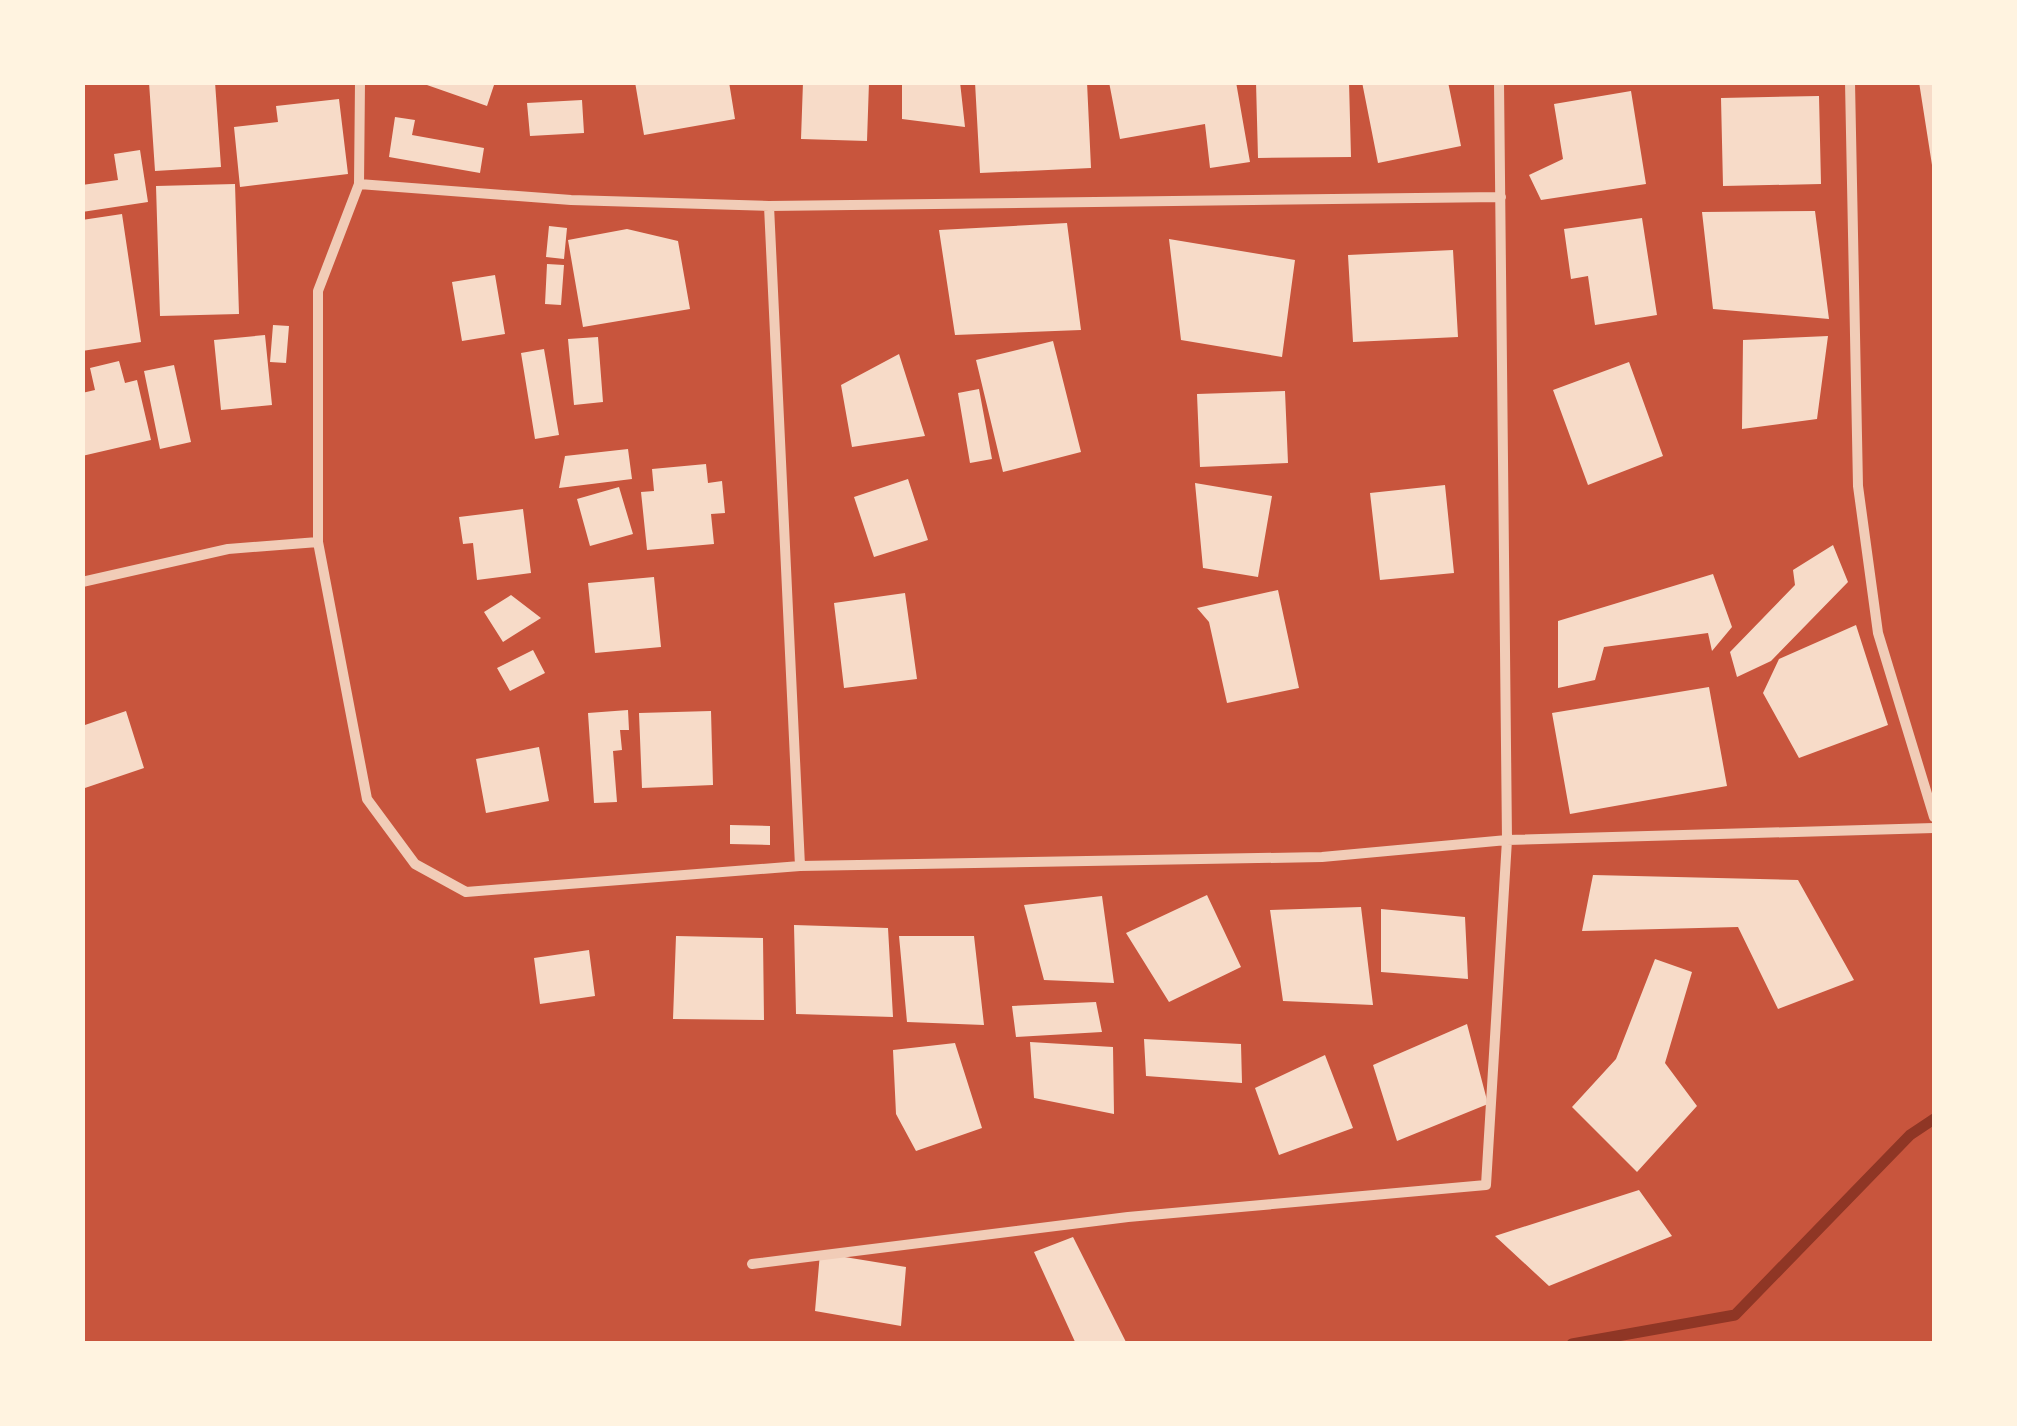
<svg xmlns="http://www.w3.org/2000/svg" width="2017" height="1426" viewBox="0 0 2017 1426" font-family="'Asap Condensed',sans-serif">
<rect width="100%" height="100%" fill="#c8553d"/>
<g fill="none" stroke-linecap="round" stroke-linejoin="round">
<!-- stream -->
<path stroke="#8f3625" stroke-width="11" d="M1572 1344 1735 1315 1910 1135 1934 1119"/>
</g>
<!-- building -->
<path fill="#f7dbc8" d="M149 82H215L221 167 155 171Z
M428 82H495L487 106 427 85Z
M635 82H729L735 119 644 135Z
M803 82H869L867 141 801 139Z
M902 82H960L965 127 902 119Z
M975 82H1087L1091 168 980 173Z
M1109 82H1236L1250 162 1210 168 1205 124 1120 139Z
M1256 82H1349L1351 157 1258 158Z
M1362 82H1448L1461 146 1378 163Z
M1919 82H1934V165H1932Z
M1631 91 1646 184 1541 200 1529 175 1563 159 1554 104Z
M1819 96 1821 184 1723 186 1721 98Z
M339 99 348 174 240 187 234 127 278 122 276 106Z
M582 100 584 133 530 136 527 103Z
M395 117 415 120 412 135 484 148 480 173 389 157Z
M140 150 148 202 82 212V185L118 180 114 154Z
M235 184 239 314 160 316 156 186Z
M1815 211 1829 319 1713 309 1702 212Z
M122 214 141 342 82 351V220Z
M1642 218 1657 315 1595 325 1588 276 1571 279 1564 229Z
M1067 223 1081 330 955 335 939 230Z
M549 226 567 228 564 259 546 257Z
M627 229 678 241 690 309 583 327 568 240Z
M1169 239 1295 260 1282 357 1181 340Z
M1453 250 1458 337 1353 342 1348 255Z
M547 264 564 265 561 305 545 304Z
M495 275 505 334 462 341 452 282Z
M273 325 289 326 286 363 270 362Z
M265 335 272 405 221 410 214 340Z
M1828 336 1817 419 1742 429 1743 340Z
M598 337 603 402 574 405 568 339Z
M1053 341 1081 452 1003 472 976 360Z
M544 349 559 435 535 439 521 353Z
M899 354 925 436 852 447 841 385Z
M119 361 125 383 137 380 151 440 82 456V393L95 390 90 368Z
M1629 362 1663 456 1588 485 1553 390Z
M174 365 191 442 160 449 144 371Z
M979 389 992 459 970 463 958 393Z
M1285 391 1288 463 1200 467 1197 394Z
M628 449 632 479 559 488 565 456Z
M706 464 708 483 722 481 725 513 711 514 714 544 647 550 641 492 654 491 652 469Z
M908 479 928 540 874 557 854 497Z
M1195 483 1272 496 1258 577 1203 568Z
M1445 485 1454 573 1380 580 1370 493Z
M619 487 633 534 590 546 577 499Z
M523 509 531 573 477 580 473 543 463 544 459 517Z
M1833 545 1848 582 1771 661 1737 677 1730 652 1795 585 1793 570Z
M1713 574 1732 627 1712 651 1708 633 1604 647 1595 680 1558 688V621Z
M654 577 661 647 595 653 588 583Z
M1278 590 1299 688 1227 703 1209 622 1197 608Z
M905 593 917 679 844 688 834 603Z
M511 595 541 618 503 642 484 612Z
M1856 625 1888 725 1799 758 1763 693 1779 659Z
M533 650 545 673 510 691 497 668Z
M1709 687 1727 786 1570 814 1552 713Z
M628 710 629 730H620L622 750 613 751 617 802 594 803 588 713Z
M126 711 144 768 82 789V726Z
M711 711 713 785 642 788 639 713Z
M539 747 549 801 486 813 476 759Z
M730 825 770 826V845L730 844Z
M1593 875 1798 880 1854 980 1778 1009 1738 927 1582 931Z
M1207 895 1241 967 1169 1002 1126 933Z
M1102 896 1114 983 1044 980 1024 905Z
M1361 907 1373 1005 1283 1001 1270 910Z
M1381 909 1465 917 1468 979 1381 972Z
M794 925 888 928 893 1017 796 1014Z
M676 936 763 938 764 1020 673 1019Z
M899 936H974L984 1025 907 1022Z
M589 950 595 996 540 1004 534 958Z
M1655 959 1692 972 1665 1063 1697 1106 1637 1172 1572 1107 1616 1059Z
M1096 1002 1102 1032 1016 1037 1012 1006Z
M1467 1024 1488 1104 1397 1141 1373 1065Z
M1144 1039 1241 1044 1242 1083 1146 1076Z
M1030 1042 1113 1047 1114 1114 1034 1098Z
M955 1043 982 1128 916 1151 896 1114 893 1050Z
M1325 1055 1353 1128 1279 1155 1255 1088Z
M1639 1190 1672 1236 1549 1286 1495 1236Z
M1073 1237 1127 1344H1076L1034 1252Z
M820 1253 906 1267 901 1326 815 1311Z"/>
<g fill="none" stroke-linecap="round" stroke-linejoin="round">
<!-- minor -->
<path stroke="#f1ccb7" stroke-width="10" d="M360 82 359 184 318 291V542L367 799 415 864 466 892 800 866 1322 857 1507 840 1934 828
M1850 82 1858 486 1878 633 1934 817
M359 184 571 200 769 206 1501 197
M769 206 800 866
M82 582 228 549 318 542
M752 1264 1128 1217 1486 1185 1507 840 1499 82"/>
</g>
<!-- border -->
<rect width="2017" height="1426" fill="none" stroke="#fff3e0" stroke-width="170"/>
</svg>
